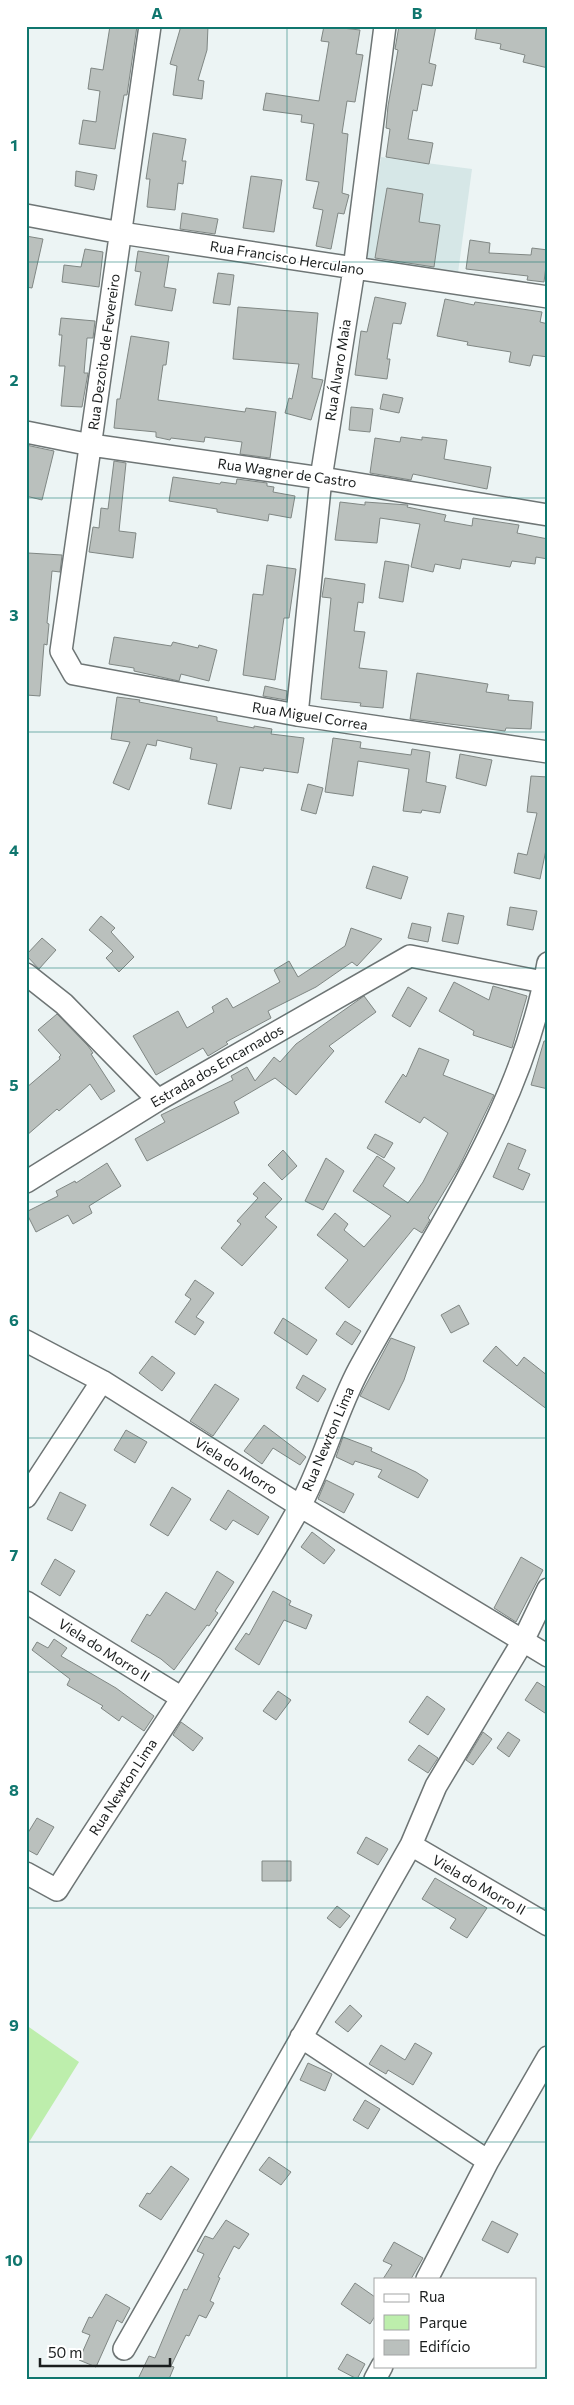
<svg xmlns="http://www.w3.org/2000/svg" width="574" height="2405" viewBox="0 0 574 2405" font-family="Commissioner,sans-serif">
<rect width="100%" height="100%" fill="#ecf4f4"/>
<!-- built -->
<path fill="#d6e7e7" d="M381 157 472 169 458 273 367 260Z"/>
<!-- green -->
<path fill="#bdeeac" d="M26 2025 79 2062 26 2147Z"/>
<!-- building -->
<path fill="#bac0bd" stroke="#808784" d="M110 26H137L127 95H124L115 149 79 144 83 120 96 122 100 91 88 89 91 68 103 70Z
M181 26H208L207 50 198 80 204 81 202 99 173 95 177 66 170 64Z
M324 26 360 30 356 54 363 55 355 102 347 101 342 133 348 134 342 193 349 195 344 214 338 213 331 249 316 246 323 210 313 208 319 182 306 180 314 124 301 122 302 115 263 110 266 93 319 101 329 42 321 41Z
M399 26H436L429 63 436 65 432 86 422 84 417 111 413 110 408 139 433 143 429 164 386 157 390 129 386 128 388 106 398 50 395 49Z
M477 26H548V68L523 62 525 55 500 49 501 44 475 39Z
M153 133 186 139 182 161H186L183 184 178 183 175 210 147 207 150 179H146Z
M76 171 97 175 94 190 75 186Z
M251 176 282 180 274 232 243 228Z
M387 188 423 194 419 222 440 225 434 267 375 258Z
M182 213 218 219 215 234 180 229Z
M26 236 43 239 32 288 26 287Z
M470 240 490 243 489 253 531 255 532 248 548 250 544 282 527 280 528 276 466 269Z
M85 249 103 252 99 287 62 282 64 265 81 267Z
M138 251 169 256 164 287 176 289 172 311 135 305 141 272 135 271Z
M218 273 234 275 230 305 213 303Z
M375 297 406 303 401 324 393 323 387 359H390L387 379 355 375 361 331 367 332Z
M445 299 474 305 475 302 542 312 540 322 548 324V357L533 355 530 366 509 362 511 352 467 345 468 342 437 336Z
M238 307 318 313 312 378 323 380 311 420 285 413 289 398 292 399 299 364 233 359Z
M61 318 95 321 93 338H87L84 373H88L82 407 61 406 65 366H59L62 335H59Z
M131 336 169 342 166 365H163L158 400 245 412 246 408 276 412 270 458 240 454 242 442 205 437 204 442 171 438 170 440 156 437V432L114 428 117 399H120Z
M383 394 403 398 399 413 380 409Z
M351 407 373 409 370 432 349 430Z
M401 437 422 440V437L447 440 444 459 491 467 487 489 413 474 411 480 370 473 375 438 400 442Z
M26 445 54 451 42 500 26 496Z
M114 461 126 463 119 531 136 533 133 558 89 552 93 527 99 528 101 508 108 509Z
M173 477 220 484 221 482 236 484 237 479 267 483V486L274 487 273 492 295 496 291 518 269 514 268 521 217 512V509L169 501Z
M340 502 365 505V502L408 505 407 507 446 515 444 521 472 526 473 518 519 525 517 533 548 539V559L536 557 535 564 512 561 510 567 462 559 460 569 435 564 433 572 411 567 420 524 380 518 377 543 335 540Z
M28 553 62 555 60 572 52 571 47 623 49 624 47 645 44 644 40 696 26 695Z
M385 561 409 565 403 602 379 598Z
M267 565 296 569 289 618H284L275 680 243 675 253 594 263 595Z
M325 578 365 584 363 603 358 602 354 631 365 632 359 668 387 671 383 708 360 706 361 703 321 699 331 598 322 597Z
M114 637 171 646 173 642 198 648 199 645 217 650 209 681 181 674 179 681 134 671V668L109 664Z
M417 673 488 684 486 692 509 695 508 700 533 702 531 729 506 728 505 731 410 719Z
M265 686 287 691 286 700 263 696Z
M117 697 140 700 139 702 217 717V721L254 728V726L272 729 271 734 304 738 298 773 264 768 263 771 240 767 231 809 208 804 217 764 190 759 192 748 157 740 156 746 147 744 129 790 113 783 130 742 111 739Z
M333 738 361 742 360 748 411 755 412 749 430 752 426 782 446 786 440 813 422 810 421 813 403 811 409 769 358 761 353 796 325 792Z
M460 754 492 760 486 786 456 778Z
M531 776 548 777V840L540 879 514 873 518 853 527 855 537 813 527 812Z
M308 784 323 788 316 814 301 810Z
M373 866 408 877 401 899 366 888Z
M510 907 537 911 533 930 507 925Z
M448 913 464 916 458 944 442 941Z
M101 916 115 928 111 932 134 957 119 972 106 958 113 951 89 930Z
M412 923 431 927 428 942 408 938Z
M351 928 382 939 357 966 352 962 316 987 268 1011 271 1018 226 1042 228 1044 208 1056 203 1048 156 1075 133 1036 178 1011 187 1028 214 1012 212 1007 227 998 233 1008 280 982 274 970 289 961 298 977 345 946Z
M42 938 56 950 39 969 26 955Z
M454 982 489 1000 493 986 527 996 512 1048 473 1035 474 1031 439 1011Z
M408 987 427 998 410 1027 392 1016Z
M364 996 376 1012 329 1046 334 1051 296 1095 275 1078 234 1102 239 1113 147 1161 135 1139 165 1122 161 1115 233 1080 231 1076 247 1067 255 1081 274 1057 280 1062 296 1044Z
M57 1014 88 1046 93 1053 91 1054 115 1091 101 1100 90 1084 59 1111 57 1109 26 1136V1088L60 1059 59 1057 61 1055 38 1030Z
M544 1041H548V1089L531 1085Z
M419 1048 449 1060 443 1075 494 1095 459 1167 428 1218 430 1220 422 1233 414 1228 349 1308 325 1288 348 1260 317 1235 335 1213 348 1224 344 1230 364 1247 391 1216 353 1191 377 1156 395 1168 383 1186 408 1203 423 1182 448 1133 424 1117 420 1123 385 1102 403 1074 406 1077Z
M375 1134 393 1143 384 1158 367 1148Z
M508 1143 526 1150 518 1169 530 1174 523 1190 493 1177Z
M283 1150 297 1166 282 1180 268 1165Z
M326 1158 344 1171 323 1210 305 1201Z
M107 1163 121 1186 89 1206 92 1213 73 1224 68 1215 36 1232 26 1212 58 1196 56 1191 75 1181 76 1183Z
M264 1182 282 1199 265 1217 277 1227 242 1266 221 1248 241 1224 237 1221 258 1198 253 1194Z
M195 1280 214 1293 196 1317 204 1322 195 1335 175 1322 191 1299 185 1295Z
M459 1305 469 1324 451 1333 441 1315Z
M283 1318 317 1340 307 1355 274 1333Z
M345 1321 361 1331 352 1345 336 1334Z
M391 1338 415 1347 404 1380 389 1410 360 1396Z
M496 1346 517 1366 524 1357 548 1376V1410L483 1361Z
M152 1356 175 1373 162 1391 139 1373Z
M303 1375 326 1389 318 1402 296 1388Z
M215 1384 239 1399 213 1436 190 1421Z
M264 1425 306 1457 300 1465 273 1448 262 1464 244 1451Z
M126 1430 147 1442 135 1463 114 1450Z
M343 1437 372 1448 371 1451 416 1472 428 1480 418 1498 378 1477 382 1470 355 1461 353 1465 336 1457Z
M326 1480 354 1494 344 1513 318 1499Z
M172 1487 191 1499 168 1536 150 1525Z
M228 1490 269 1517 258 1535 233 1520 226 1530 210 1520Z
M60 1492 86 1505 72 1531 47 1519Z
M312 1532 335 1550 324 1564 301 1547Z
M521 1557 543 1570 516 1622 494 1608Z
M55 1559 75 1571 60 1596 41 1584Z
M217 1571 234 1582 215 1611 218 1613 209 1626 207 1625 174 1670 161 1659 131 1641 147 1614 150 1616 166 1592 195 1610Z
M273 1591 291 1601 289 1605 312 1615 306 1629 284 1620 259 1665 235 1649 246 1633 249 1635Z
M54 1639 67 1648 61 1656 116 1688 154 1716 144 1731 122 1716 119 1721 101 1708 103 1706 67 1685 70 1679 32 1650 37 1642 48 1648Z
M537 1682 548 1689V1715L525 1700Z
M278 1691 291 1700 276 1720 263 1711Z
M427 1696 445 1709 428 1735 409 1722Z
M181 1722 203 1738 193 1751 173 1735Z
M483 1732 492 1739 473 1765 466 1760Z
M508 1732 520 1740 509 1757 497 1748Z
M419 1745 438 1758 428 1773 408 1760Z
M37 1818 54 1827 37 1855 26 1849V1836Z
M366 1837 388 1849 378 1865 357 1853Z
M262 1861H291V1881H262Z
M435 1878 487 1908 467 1938 450 1928 456 1919 422 1899Z
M337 1906 350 1916 340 1928 327 1918Z
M350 2005 362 2016 348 2032 335 2022Z
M415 2043 432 2053 413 2085 388 2070 386 2074 369 2064 381 2045 405 2060Z
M308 2063 332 2074 325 2091 300 2080Z
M365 2100 380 2109 368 2129 353 2120Z
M269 2157 291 2172 281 2185 259 2170Z
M171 2166 189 2179 161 2220 139 2206 147 2193 150 2194Z
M226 2220 249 2234 239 2249 234 2246 218 2277 220 2278 210 2301 214 2303 206 2318 199 2315 189 2336 186 2335 171 2366 174 2367 169 2379H138L149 2356 155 2358 184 2289 187 2290 204 2254 197 2251 205 2236 213 2239Z
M492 2221 518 2234 508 2253 482 2240Z
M394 2242 423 2258 411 2279H383L392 2265 383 2261Z
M355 2283 375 2297V2316L370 2324 341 2304Z
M106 2294 130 2308 122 2323 117 2320 96 2367 79 2360 90 2335 82 2332 89 2317 92 2318Z
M347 2354 365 2364 357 2379 338 2369Z"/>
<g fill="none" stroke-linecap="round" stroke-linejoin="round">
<!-- minor casing -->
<g stroke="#6e7575" stroke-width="24">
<path id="minor" d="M150 26 61 651 74 674 297 715 548 752
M26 215 121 233 548 297
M26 432 91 445 321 478 548 515
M297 715 321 478 354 269 385 26
M26 974 64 1004 158 1100
M26 1182 158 1100 410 956 548 983
M26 1341 102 1381 300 1506 548 1656
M26 1497 102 1381
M26 1602 182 1698
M411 1845 548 1925
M26 1873 57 1890C137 1763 224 1641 298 1510 323 1465 335 1414 359 1369 430 1238 522 1112 548 963
M301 2037 488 2161
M427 2279 488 2161 548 2057
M124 2349 411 1845 436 1786 523 1641 548 1589
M375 2379 382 2366"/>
</g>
<!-- minor -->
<use href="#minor" stroke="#fff" stroke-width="21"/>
</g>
<!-- grid -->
<path fill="none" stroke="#0f766e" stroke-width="1" stroke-opacity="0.55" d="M287 26V2379M26 262H548M26 498H548M26 732H548M26 968H548M26 1202H548M26 1438H548M26 1672H548M26 1908H548M26 2142H548"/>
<g text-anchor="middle" stroke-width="4" stroke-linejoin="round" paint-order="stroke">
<!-- street labels -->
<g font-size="14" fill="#1a1d1d" stroke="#fff">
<text transform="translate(287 258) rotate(9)" y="5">Rua Francisco Herculano</text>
<text transform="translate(104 352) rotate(-82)" y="5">Rua Dezoito de Fevereiro</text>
<text transform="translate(338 370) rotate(-81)" y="5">Rua Álvaro Maia</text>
<text transform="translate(287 473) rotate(8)" y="5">Rua Wagner de Castro</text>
<text transform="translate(310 716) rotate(9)" y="5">Rua Miguel Correa</text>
<text transform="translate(217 1066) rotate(-30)" y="5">Estrada dos Encarnados</text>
<text transform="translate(328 1439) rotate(-67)" y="5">Rua Newton Lima</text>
<text transform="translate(236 1466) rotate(32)" y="5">Viela do Morro</text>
<text transform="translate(104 1650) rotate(32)" y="5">Viela do Morro II</text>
<text transform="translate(123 1787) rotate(-57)" y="5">Rua Newton Lima</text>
<text transform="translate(479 1885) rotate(30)" y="5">Viela do Morro II</text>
</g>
</g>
<!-- border -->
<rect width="574" height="2405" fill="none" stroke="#ffffff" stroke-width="55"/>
<!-- legend -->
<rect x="374" y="2278" width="162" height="90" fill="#ffffff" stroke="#a3a5a5"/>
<rect x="384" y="2294" width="25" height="8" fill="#ffffff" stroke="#a3a5a5"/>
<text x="419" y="2302" font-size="15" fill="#1a1d1d">Rua</text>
<rect x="384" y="2315" width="25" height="15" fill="#bdeeac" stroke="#a3a5a5"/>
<text x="419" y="2328" font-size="15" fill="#1a1d1d">Parque</text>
<rect x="384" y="2340" width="25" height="15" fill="#bac0bd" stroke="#a3a5a5"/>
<text x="419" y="2352" font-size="15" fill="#1a1d1d">Edifício</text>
<!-- scale -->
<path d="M40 2358v8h130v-8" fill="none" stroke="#1a1d1d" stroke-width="2.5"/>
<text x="48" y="2358" font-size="15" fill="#1a1d1d" stroke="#ffffff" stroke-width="4" paint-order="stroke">50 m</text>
<rect x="28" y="28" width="518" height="2350" fill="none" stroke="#0f766e" stroke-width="2"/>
<g font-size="16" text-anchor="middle" font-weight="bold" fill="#0f766e">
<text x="157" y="19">A</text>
<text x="417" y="19">B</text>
<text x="14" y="151">1</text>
<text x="14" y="386">2</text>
<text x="14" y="621">3</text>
<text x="14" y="856">4</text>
<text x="14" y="1091">5</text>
<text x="14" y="1326">6</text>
<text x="14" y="1561">7</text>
<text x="14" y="1796">8</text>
<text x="14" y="2031">9</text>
<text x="14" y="2266">10</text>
</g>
</svg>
